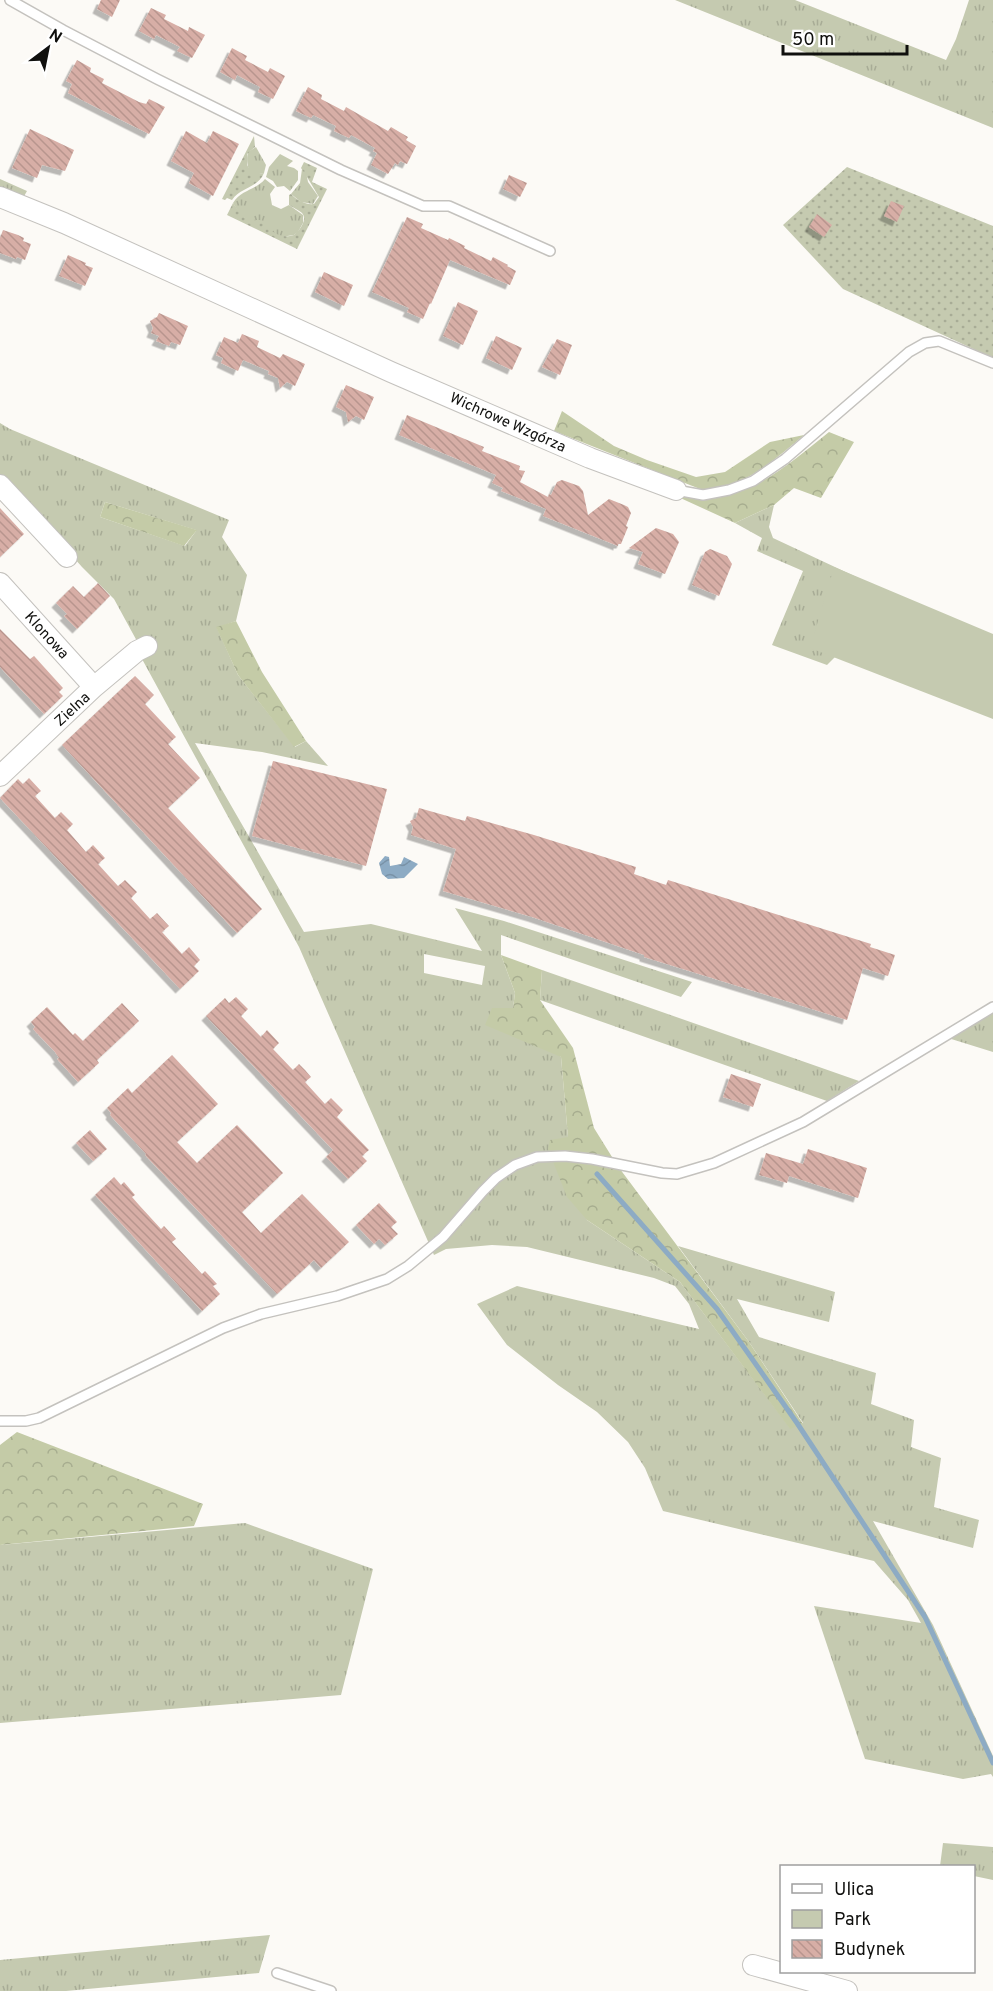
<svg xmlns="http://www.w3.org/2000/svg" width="993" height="1991" viewBox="0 0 993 1991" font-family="Overpass,sans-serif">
<defs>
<pattern id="grass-tufts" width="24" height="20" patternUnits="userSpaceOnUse" patternTransform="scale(1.5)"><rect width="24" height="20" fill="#c5cab0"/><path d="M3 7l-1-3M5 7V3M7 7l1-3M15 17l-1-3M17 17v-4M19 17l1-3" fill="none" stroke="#a8ac96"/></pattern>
<pattern id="forest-crowns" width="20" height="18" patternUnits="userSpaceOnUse" patternTransform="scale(1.5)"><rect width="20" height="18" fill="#c4cba7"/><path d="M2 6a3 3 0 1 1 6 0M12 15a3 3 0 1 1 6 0" fill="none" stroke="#a7ad8f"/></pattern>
<pattern id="garden-dots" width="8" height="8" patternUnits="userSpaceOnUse" patternTransform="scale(1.5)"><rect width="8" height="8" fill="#c5cab0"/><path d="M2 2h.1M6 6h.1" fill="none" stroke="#a8ac96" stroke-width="1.8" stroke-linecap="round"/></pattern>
<pattern id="water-waves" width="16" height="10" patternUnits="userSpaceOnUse" patternTransform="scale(1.5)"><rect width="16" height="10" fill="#8dabc4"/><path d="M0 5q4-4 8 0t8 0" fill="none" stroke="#7992a7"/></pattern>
<pattern id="building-back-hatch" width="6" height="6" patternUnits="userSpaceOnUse" patternTransform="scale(1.5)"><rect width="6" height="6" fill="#d7aea6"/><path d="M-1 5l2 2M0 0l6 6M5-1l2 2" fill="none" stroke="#b8958e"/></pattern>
<filter id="shadow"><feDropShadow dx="-4.5" dy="4.5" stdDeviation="0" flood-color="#0004"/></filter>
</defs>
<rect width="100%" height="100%" fill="#fcfaf6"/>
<!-- grass -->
<path fill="url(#grass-tufts)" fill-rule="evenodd" d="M675 0H795L946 60 956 39 969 0H993V128Z
M256 147 266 165 264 173C261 173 258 175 254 175 247 172 246 159 248 152Z
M280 154 293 161 287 166 294 168 298 171V180L290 191 284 186 277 187 273 181 266 177 269 167Z
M302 169 306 172 308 182 318 196 313 204 301 202 291 194 300 183Z
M0 179 27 191 23 198 0 188Z
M265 179 275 187 270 194 272 205 281 209 289 205 303 215V223L298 232 294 235 281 237 241 216 233 203C241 190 256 190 265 179Z
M0 423 10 429 229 520 222 537 247 575 236 621 217 628 238 675 295 747 306 741 328 766 262 752 195 743 304 932 371 924 482 951 455 908 504 921 692 982 681 997 501 935V955L515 993 513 1008 561 1057 568 1137 587 1220 680 1282 790 1428 803 1423 749 1342 678 1246 835 1292 829 1322 737 1299 759 1337 876 1373 871 1404 914 1420 911 1447 941 1458 934 1507 979 1520 973 1548 873 1521 933 1625 993 1756V1777L991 1774 963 1779 865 1759 814 1606 921 1623 908 1600 874 1561 663 1511 645 1468 628 1442 597 1412 558 1385 507 1345 477 1304 517 1286 699 1329 689 1304 675 1286 654 1278 527 1247 492 1245 446 1249 434 1255 299 947 142 659 138 643 114 599 82 567 0 474ZM105 502 196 530V531L185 546 100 517ZM424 954 485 966 482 985 424 973Z
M774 505 769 527 773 538 867 582 835 657 827 665 772 645 803 571 757 551 762 538 735 523Z
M542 970 859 1081 827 1101 540 1000Z
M993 1011V1052L948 1038Z
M245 1523 373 1569 341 1695 0 1723V1545Z
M943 1843 993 1847V1880L974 1876V1866H940Z
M270 1935 259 1973 66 1991H0V1960Z"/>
<!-- forest -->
<path fill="url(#forest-crowns)" d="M562 411 614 446 647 460 696 477 725 472 770 442 804 435C784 452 750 482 724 487 716 489 708 489 700 489L554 431Z
M829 432 854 442 821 498 794 488 774 505 735 523 676 496C686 497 698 500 709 499 756 494 793 461 829 432Z
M105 502 197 530 184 546 100 517Z
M236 621 262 672 306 741 294 747 238 675 216 627Z
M501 955 542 970 540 1000 573 1048 594 1128 617 1165 749 1342 803 1424 790 1429 680 1282 587 1220 567 1197 548 1149 550 1140 568 1137 561 1057 485 1025 492 1008H513L515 993Z
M17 1432 203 1504 194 1526 0 1545V1445Z"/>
<!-- park -->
<path fill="#c5cab0" d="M834 567 993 634V719L810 648Z"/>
<!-- garden -->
<path fill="url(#garden-dots)" d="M254 136 255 147 247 154V165L253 174 264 173C258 188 241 187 232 200L227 198 225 200 222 199Z
M304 162 317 168 312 182 327 189 297 249 227 215 233 203C243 216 242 220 260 220 270 230 279 240 294 235 299 231 308 220 302 213 299 210 293 208 289 205V195L291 194C297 200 305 205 314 204L319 197C318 195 303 170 301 168Z
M847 167 993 226V358L843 289 783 225Z"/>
<!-- water -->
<path fill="url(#water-waves)" d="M385 856 389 857 390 866 401 864 404 857 418 864 404 878 388 879 382 874 379 863Z"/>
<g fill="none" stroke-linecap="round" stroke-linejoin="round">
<!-- stream -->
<path stroke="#8dabc4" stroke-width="5" d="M597 1174 717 1309 797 1423 925 1617 993 1763"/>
</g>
<!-- building -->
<path fill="url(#building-back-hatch)" filter="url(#shadow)" d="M101 0H120L112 17 97 9Z
M151 8 166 15 164 19 188 31 189 27 205 35 192 58 177 51 180 47 156 35 154 39 139 31Z
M232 48 247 56 245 60 268 72 270 68 285 76 273 99 258 92 260 87 248 81 237 75 235 80 220 72Z
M77 60 91 68 90 72 104 79 102 83 139 102 146 104 149 99 165 107 149 134 68 93 72 84 66 81Z
M308 87 322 95 321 99 344 111 346 107 388 131 391 127 408 137 406 140 416 146 407 164 400 161 398 165 395 163 388 174 371 165 377 153 373 151 375 148 351 135 349 138 334 131 336 126 313 115 311 118 296 111Z
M30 129 74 150 65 171 42 165 37 178 12 168Z
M186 131 207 143 213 131 239 144 213 196 189 183 194 173 171 161Z
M509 175 527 183 520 197 503 189Z
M891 201 904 206 897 222 884 216Z
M817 214 832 225 824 237 809 227Z
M407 217 423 224 421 228 448 240 449 238 465 246 464 248 491 261 493 257 508 265 507 266 516 271 510 285 450 260 431 304 430 303 423 319 407 312 409 308 372 292Z
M3 230 18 235 24 238 23 241 31 244 25 260 17 257 16 259 0 253V238Z
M68 255 86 263 85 265 93 268 85 286 59 276Z
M324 272 353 285 344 306 315 292Z
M458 302 478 311 463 345 443 336Z
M159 313 188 326 180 345 171 342 169 346 156 341 159 336 151 333 153 328 150 321 157 317Z
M242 334 259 341 257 347 280 358 283 354 305 364 295 386 287 382 280 388 278 378 268 374 269 371 243 360 238 371 221 363 223 358 216 355 224 337 238 343Z
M496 336 522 348 512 370 486 358Z
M557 339 572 345 560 375 542 367Z
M346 385 374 397 364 420 356 416 348 422 346 412 336 407Z
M407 415 484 447 482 451 520 466 519 470 525 471 520 482 548 497 549 494 551 495 557 482 562 480 579 486 583 491 588 515 609 499 624 505 628 507 631 513 626 526 628 527 621 544H618V546L543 516 546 509 501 491 503 488 492 483 496 475 399 435Z
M0 508 24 534 0 557Z
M656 528 673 534 679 542 665 574 638 564 643 552 629 548Z
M710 549 727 556 732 564 719 596 692 585 705 552Z
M98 583 110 596 77 629 64 616 67 614 56 603 73 586 84 597Z
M0 629 30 659 34 656 63 688 59 692 63 696 44 714 0 667Z
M135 676 154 695 145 704 176 737 168 744 200 778 168 808 262 909 237 933 62 745Z
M273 761 387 789 366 866 252 836Z
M29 778 41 791 35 796 55 818 61 812 73 824 67 830 86 852 93 845 105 858 98 864 118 886 125 880 137 892 131 898 150 919 157 913 169 926 162 932 182 954 189 947 200 960 194 966 199 971 180 989 0 798 18 779 23 784Z
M419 808 465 821 467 816 534 835 636 867 634 874 666 885 668 880 871 944 870 947 895 955 888 976 863 968 847 1020 644 957V955L532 917 443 891 456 849 411 835 413 827 410 821 416 818Z
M236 997 248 1009 241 1016 261 1037 267 1030 279 1043 273 1049 293 1070 299 1064 305 1070 311 1077 305 1082 325 1104 331 1098 343 1110 337 1117 369 1150 362 1156 367 1161 348 1179 326 1157 333 1150 206 1016 225 998 229 1003Z
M122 1003 139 1021 97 1060 99 1063 78 1082 57 1059 59 1058 55 1052 33 1029 35 1027 31 1022 47 1007 73 1035 75 1033 83 1041Z
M172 1055 218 1104 177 1142 197 1163 237 1125 283 1173 242 1212 261 1233 302 1194 349 1242 321 1268 314 1260 277 1294 145 1155 146 1154 110 1115 111 1113 107 1108 128 1088 132 1093Z
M731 1074 761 1084 753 1107 723 1097Z
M90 1130 107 1149 93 1161 76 1143Z
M808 1149 867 1168 858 1198 789 1176 787 1183 759 1175 766 1153 803 1164Z
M114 1177 121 1185 124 1182 135 1195 132 1197 139 1205 161 1229 164 1226 176 1239 172 1242 202 1274 205 1271 217 1284 213 1286 220 1294 202 1311 95 1195Z
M379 1203 397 1222 391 1227 398 1234 385 1245 379 1239 374 1244 356 1225Z"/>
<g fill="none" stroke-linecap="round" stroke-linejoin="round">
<!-- lane casing -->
<g stroke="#c4c2be" stroke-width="12">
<path id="lane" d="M10 0 63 30 157 79 341 170 423 206H449L550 251
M676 490 703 495 729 490 753 481 785 459 909 352 925 343 939 341 993 363
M0 1421H26L39 1418 223 1328 261 1314 337 1296 387 1279 408 1266 443 1237 483 1191 496 1178 515 1165 537 1157 565 1156 592 1159 662 1173 677 1174 714 1163 803 1122 993 1007
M277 1973 331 1991"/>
</g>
<!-- street casing -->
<g stroke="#c4c2be" stroke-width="22">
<path id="street" d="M0 197 64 223 391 372 590 458 676 490
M0 485 67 557
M0 583 94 687
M0 776 94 687 137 651 147 646
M753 1965 847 1991"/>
</g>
<!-- lane -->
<use href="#lane" stroke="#fff" stroke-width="9"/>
<!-- street -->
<use href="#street" stroke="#fff" stroke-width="20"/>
</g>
<g text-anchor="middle" stroke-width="4.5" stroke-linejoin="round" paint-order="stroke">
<!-- street labels -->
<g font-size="15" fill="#10100e" stroke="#fff">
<text transform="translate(508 422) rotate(24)" y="5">Wichrowe Wzgórza</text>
<text transform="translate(47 635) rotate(48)" y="5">Klonowa</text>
<text transform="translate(72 709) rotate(-43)" y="5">Zielna</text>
</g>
</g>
<!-- legend -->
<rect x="780" y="1865" width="195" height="108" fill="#ffffff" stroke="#9f9f9f" stroke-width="1.5"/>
<rect x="792" y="1884" width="30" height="9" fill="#ffffff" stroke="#9f9f9f" stroke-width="1.5"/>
<text x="834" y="1895" font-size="18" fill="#10100e">Ulica</text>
<rect x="792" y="1910" width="30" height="18" fill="#c5cab0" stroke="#9f9f9f" stroke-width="1.5"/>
<text x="834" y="1925" font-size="18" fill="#10100e">Park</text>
<rect x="792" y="1940" width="30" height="18" fill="url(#building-back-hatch)" stroke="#9f9f9f" stroke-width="1.5"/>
<text x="834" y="1955" font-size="18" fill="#10100e">Budynek</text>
<!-- north arrow -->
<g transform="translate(48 48) rotate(32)" stroke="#ffffff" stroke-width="4.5" paint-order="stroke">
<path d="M0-4.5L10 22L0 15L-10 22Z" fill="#10100e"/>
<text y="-9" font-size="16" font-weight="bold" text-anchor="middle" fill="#10100e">N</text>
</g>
<!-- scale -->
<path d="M783 45v9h124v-9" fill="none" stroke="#10100e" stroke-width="3"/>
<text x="792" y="45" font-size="18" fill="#10100e" stroke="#ffffff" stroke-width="4.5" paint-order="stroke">50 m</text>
</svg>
